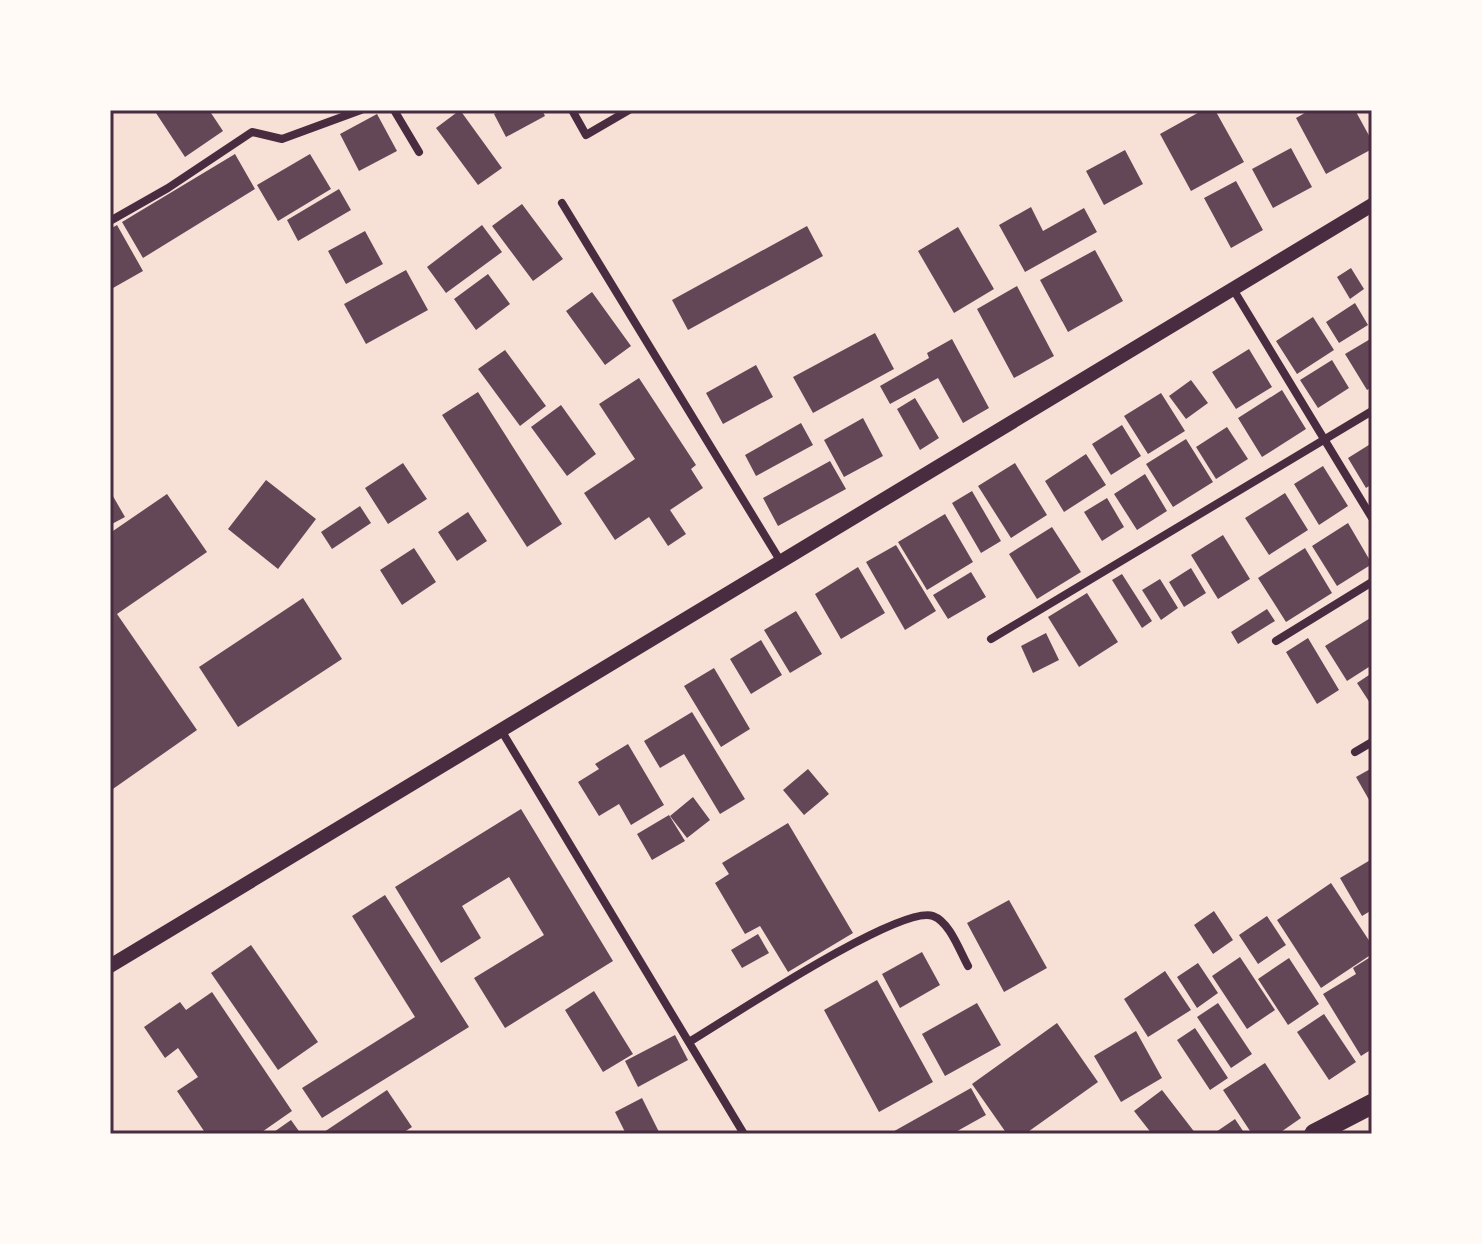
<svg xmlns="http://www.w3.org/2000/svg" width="1482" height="1244" viewBox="0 0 1482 1244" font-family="'PT Sans',sans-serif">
<rect width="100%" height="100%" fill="#f7e1d7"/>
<!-- building -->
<path fill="#644757" d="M154 110H209L223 131 185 157Z
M460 110 502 168 478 185 436 128Z
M502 110H542L545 116 506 137 494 114Z
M1203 110H1215L1244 162 1191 191 1160 134Z
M1310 110H1355L1372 141V149L1326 174 1296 118Z
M377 114 397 151 359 171 340 134Z
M1291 148 1312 187 1273 208 1252 169Z
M1125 150 1143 184 1104 205 1086 171Z
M235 154 255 189 143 258 122 222Z
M310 154 331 189 278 221 257 185Z
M1236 181 1263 230 1231 248 1204 198Z
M339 189 351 210 298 241 287 220Z
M522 204 563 259 533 281 492 226Z
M1031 207 1043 231 1084 208 1097 232 1025 272 999 225Z
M117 225 143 271 113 288 110 283V229Z
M482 225 502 252 446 293 427 267Z
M807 226 823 256 688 330 672 300Z
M958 227 994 289 954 313 918 251Z
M365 231 383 264 346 284 328 251Z
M1095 250 1123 301 1068 332 1040 280Z
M1351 268 1364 289 1350 299 1337 277Z
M406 270 428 310 366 344 344 304Z
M488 274 510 304 476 330 454 299Z
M1017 286 1054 356 1014 378 977 309Z
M592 292 631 346 605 365 566 311Z
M1355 303 1368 325 1339 343 1326 322Z
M1313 317 1334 350 1297 374 1276 341Z
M875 333 894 369 813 413 793 377Z
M1372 338V387L1367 390 1345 354Z
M952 339 989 408 963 423 938 378 890 404 880 386 929 358 927 353Z
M1249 349 1272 387 1236 409 1212 372Z
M505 350 546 406 520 426 478 369Z
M1332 360 1349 388 1318 408 1300 380Z
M756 365 773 397 723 424 706 393Z
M639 378 696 465 691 469 703 488 670 510 686 534 668 546 649 517 615 540 584 493 635 459 599 404Z
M1191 380 1208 403 1186 419 1169 396Z
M1282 390 1306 429 1262 457 1238 418Z
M478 392 562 524 527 547 442 415Z
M1161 393 1185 431 1148 454 1124 416Z
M915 398 939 438 920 450 897 409Z
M561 405 596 454 567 476 531 427Z
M863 418 883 456 844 477 824 440Z
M801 423 813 445 756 476 745 455Z
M1122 425 1141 456 1111 475 1092 444Z
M1227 427 1248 459 1216 479 1196 447Z
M1186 439 1213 482 1173 507 1146 464Z
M1372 443V484L1366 488 1348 458Z
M1086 454 1106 485 1064 512 1045 481Z
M830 461 846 489 778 526 763 498Z
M403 463 427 499 388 524 365 488Z
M1015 463 1047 515 1011 538 978 486Z
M1323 466 1348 506 1319 525 1294 484Z
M1145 474 1167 511 1137 530 1114 494Z
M266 480 316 519 278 569 228 529Z
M110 491 125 517 110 525Z
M972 491 1001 541 981 553 952 503Z
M1285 493 1308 530 1269 555 1245 518Z
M167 494 207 552 117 614 197 730 110 791V533Z
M1107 498 1124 527 1102 541 1084 512Z
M360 506 371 523 332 549 321 532Z
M468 512 487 541 457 561 438 532Z
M945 514 973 562 927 590 898 542Z
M1348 523 1372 564 1337 586 1312 546Z
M1052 527 1081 572 1037 599 1009 554Z
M1223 535 1250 579 1218 599 1191 555Z
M896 545 936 611 905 630 866 562Z
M414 548 436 582 402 605 380 570Z
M1305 548 1332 593 1286 622 1258 578Z
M858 567 885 613 841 639 815 594Z
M1191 568 1206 593 1184 607 1169 582Z
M971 572 986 597 948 619 933 595Z
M1122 574 1152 621 1142 628 1112 580Z
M1160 579 1178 608 1161 620 1142 590Z
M1087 593 1118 642 1079 667 1048 617Z
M303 598 342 659 238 727 199 667Z
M1267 609 1275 621 1238 644 1231 632Z
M796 611 822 654 790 673 764 630Z
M1372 617V665L1347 681 1325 646Z
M1046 633 1059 660 1033 673 1021 646Z
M1308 638 1339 690 1317 704 1286 652Z
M761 640 782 675 751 694 730 659Z
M714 668 750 729 721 747 684 686Z
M1372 673V702L1370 703 1357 683Z
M692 712 745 799 720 814 684 754 660 768 644 741Z
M628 744 664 805 631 825 619 804 599 816 578 782 599 769 595 764Z
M1372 768V805L1356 777Z
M808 769 829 794 804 815 783 790Z
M693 797 710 820 687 838 670 816Z
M521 809 613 961 505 1028 474 978 544 935 509 877 462 906 481 938 441 963 395 887Z
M669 815 685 841 652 860 637 834Z
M788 823 853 933 788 972 760 926 745 934 715 883 729 874 722 863Z
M1372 859V910L1362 916 1340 878Z
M1331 883 1372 945V954L1321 988 1277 920Z
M385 895 469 1027 322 1118 302 1088 415 1017 352 916Z
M1009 900 1047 968 1004 992 967 923Z
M1214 911 1233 940 1213 954 1194 925Z
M1267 916 1286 945 1258 964 1239 935Z
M758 934 769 953 742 968 731 950Z
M251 945 318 1042 278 1070 211 973Z
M922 952 940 985 900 1008 882 974Z
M1372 956V1049L1361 1056 1323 994 1356 974 1353 968Z
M1240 957 1275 1010 1247 1029 1212 976Z
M1289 958 1319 1004 1288 1025 1258 979Z
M1198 963 1218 993 1197 1008 1177 977Z
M1165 971 1191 1010 1148 1037 1124 999Z
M877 980 933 1082 879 1112 824 1010Z
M594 991 633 1054 603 1072 565 1010Z
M212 992 292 1111 259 1134H206L177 1091 198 1077 178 1048 165 1058 144 1027 180 1002 186 1010Z
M977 1003 1001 1045 945 1076 922 1034Z
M1218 1003 1252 1054 1231 1068 1197 1017Z
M1324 1014 1356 1062 1329 1080 1297 1032Z
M1057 1023 1098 1082 1025 1134H1007L972 1084Z
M1195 1028 1228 1078 1210 1090 1177 1040Z
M1136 1031 1162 1078 1121 1102 1094 1056Z
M675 1035 688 1060 638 1087 625 1061Z
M1265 1063 1301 1118 1278 1134H1252L1223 1090Z
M971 1088 986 1115 952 1134H889Z
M387 1090 412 1127 401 1134H321Z
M1162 1090 1196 1134H1152L1134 1111Z
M642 1098 660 1134H626L615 1112Z
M1235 1119 1245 1134H1213Z
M291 1120 301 1134H271Z"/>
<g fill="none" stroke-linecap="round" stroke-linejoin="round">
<!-- minor -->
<path stroke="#4a2c40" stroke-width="8" d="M394 110 419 152
M572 110 586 135 629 110
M562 203 781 562
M110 221 168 188 252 132 282 139 361 110
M1233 289 1372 518
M991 639 1372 411
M1276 641 1372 582
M501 730 744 1134
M1355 752 1372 742
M689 1042C726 1020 900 904 933 916 950 922 960 952 968 966"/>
<!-- tertiary -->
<path stroke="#4a2c40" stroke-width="14" d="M110 966 1372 205"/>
<!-- primary -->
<path stroke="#4a2c40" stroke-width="20" d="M1314 1134 1372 1104"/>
</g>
<!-- border -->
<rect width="1482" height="1244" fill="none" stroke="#fffaf5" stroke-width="224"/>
<rect x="112" y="112" width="1258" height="1020" fill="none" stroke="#4a2c40" stroke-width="3"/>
</svg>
